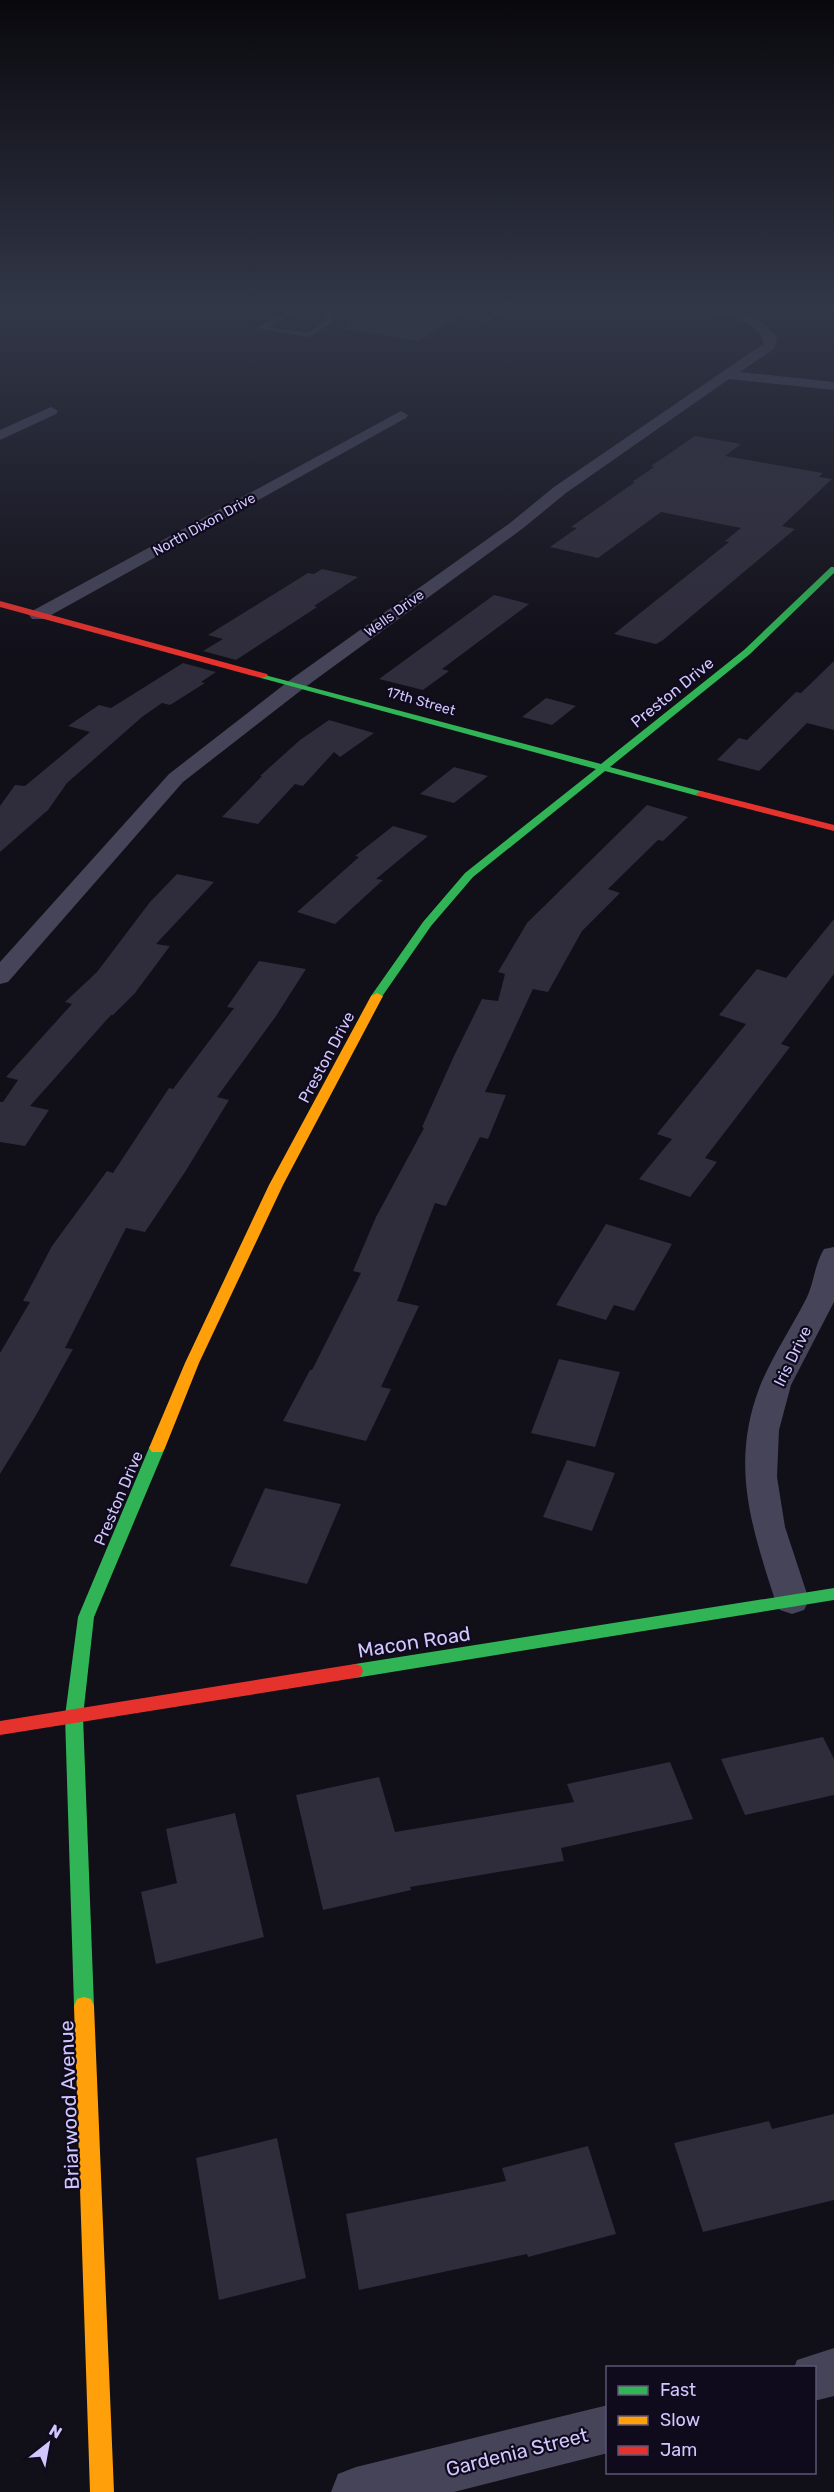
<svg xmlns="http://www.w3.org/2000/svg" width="834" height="2492" viewBox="0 0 834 2492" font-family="Rubik,sans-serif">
<rect width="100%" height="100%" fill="#110f18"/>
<!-- building -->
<path fill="#2f2c3b" d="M382 307H473L419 341 342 329Z
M695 436 741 444 725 456 823 473 819 477 832 479 782 526 795 529 663 640 656 644 614 634 729 542 725 541 741 528 661 512 598 558 550 547 577 528 571 527 635 482H632L654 467 651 466Z
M322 569 358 577 314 606 317 607 236 660 203 651 223 639 208 635 308 573 314 574Z
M494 595 529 604 442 669 449 671 423 690 379 679Z
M834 661V730L807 723 759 771 717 760 739 738 747 740 796 692 801 693Z
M183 663 216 672 201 682 205 683 170 705 162 703 142 717 67 783 48 810 0 852V806L15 785 25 786 90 732 68 726 99 705 111 708Z
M546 698 576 706 552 725 522 717Z
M329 720 374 733 340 757 334 752 303 786 295 784 258 824 222 817 262 776H260L300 740Z
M454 767 488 776 454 803 420 794Z
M647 805 688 817 663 841 658 840 608 889 620 893 582 931 548 992 533 989 485 1092 506 1095 488 1139 480 1137 446 1206 435 1203 397 1301 419 1306 381 1387 391 1389 366 1441 283 1421 310 1370H312L361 1273 353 1271 376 1217 424 1128 422 1127 454 1056 482 999 498 1001 505 974 498 972 527 923Z
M393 826 428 836 376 879 383 880 335 924 297 912 359 857 355 856Z
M177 874 214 882 156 944 170 946 135 993 113 1015H111L30 1106 49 1110 25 1146 0 1142V1102H3L18 1080 6 1077 72 1004 65 1002 97 972 150 902Z
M834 919V974L781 1044 790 1047 705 1158 717 1162 690 1197 639 1179 672 1139 657 1134 746 1024 719 1015 757 969 786 978Z
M259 961 306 969 276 1016 217 1097 229 1100 185 1172 145 1232 126 1228 65 1348 73 1349 35 1417 0 1474V1353L30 1302 23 1301 52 1246 107 1171 113 1173 169 1088 173 1089 234 1008 227 1007Z
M606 1224 672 1244 634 1311 614 1305 606 1320 556 1305Z
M559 1359 620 1372 595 1447 531 1433Z
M567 1460 615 1473 592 1531 543 1517Z
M265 1488 341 1504 307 1584 230 1566Z
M823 1737 834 1759V1795L745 1815 721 1759Z
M670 1762 693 1819 561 1848 564 1861 410 1887 411 1890 323 1910 296 1795 379 1777 395 1832 574 1802 567 1784Z
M235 1813 264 1937 156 1964 141 1892 177 1883 166 1829Z
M834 2114V2200L703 2232 674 2143 769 2121 772 2129Z
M277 2138 306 2278 219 2300 196 2158Z
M588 2146 616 2234 528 2257 527 2254 359 2290 346 2214 506 2181 502 2168Z"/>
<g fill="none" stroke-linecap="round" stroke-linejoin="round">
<!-- lane -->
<path fill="#464459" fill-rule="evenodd" d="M295 307H302L267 327 308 333 327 320 325 312 306 307 330 310 334 321 309 337 257 328Z
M503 307H510L484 323 479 322Z"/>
<!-- street -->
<path fill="#464459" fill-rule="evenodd" d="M703 307C731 304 760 315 777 338L775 348 740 372 834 382V390L729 379 566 493 522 529 304 688 183 782 8 982 0 984V962L169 774 290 680 510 523 554 487 763 344C764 322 721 314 705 310Z
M51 407 58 411 56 414 0 440V430Z
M401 411 408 415 406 418 44 619H32L29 615 32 611Z
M834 1247V1302L791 1385 779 1430 777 1477 785 1527 809 1600 804 1610 792 1614 780 1610 775 1600C751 1525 730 1464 760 1386 772 1357 791 1328 805 1301 814 1285 814 1265 824 1249Z
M834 2348V2396L814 2401V2368H794L797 2360Z
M608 2405V2453L454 2492H331L338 2474 356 2467Z"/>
<!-- fast -->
<path fill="#30b455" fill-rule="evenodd" d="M831 567H834V573L750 654 610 767 704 792V796H698L605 771 473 877 431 926 381 998H373L371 996 423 922 465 873 596 769 261 678V674L601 764 744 650Z
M157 1442 162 1444 165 1448 94 1617 83 1716 94 2006 91 2013 84 2015 77 2013 74 2006 65 1716 78 1617 149 1448 152 1444Z
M834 1588V1600L355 1678 349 1676 347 1671 349 1666 355 1664Z"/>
<!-- slow -->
<path fill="#ff9f0a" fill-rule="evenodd" d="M377 993 383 996 283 1185 199 1363 165 1448 162 1452H152L149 1448 185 1363 269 1185 371 996Z
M84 1997 91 1999 94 2006 114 2492H90L74 2006 77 1999Z"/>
<!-- jam -->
<path fill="#e5322d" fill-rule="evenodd" d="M0 601 267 674 268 676 261 678 0 607Z
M701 791 834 825V831L698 796 696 794Z
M355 1664 361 1666 363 1671 361 1676 355 1678 0 1735V1721Z"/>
</g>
<!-- sky -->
<linearGradient id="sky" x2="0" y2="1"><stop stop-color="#09080d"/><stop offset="0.47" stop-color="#323748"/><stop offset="1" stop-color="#323748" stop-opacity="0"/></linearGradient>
<rect width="834" height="655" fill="url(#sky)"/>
<g text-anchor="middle" stroke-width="4.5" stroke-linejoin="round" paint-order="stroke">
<!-- far-street labels -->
<g font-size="14" fill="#d1c7fe" stroke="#0f0b1c">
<text transform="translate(204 524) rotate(-29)" y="5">North Dixon Drive</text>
<text transform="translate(394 613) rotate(-36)" y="5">Wells Drive</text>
<text transform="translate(421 701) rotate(16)" y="5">17th Street</text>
</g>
<!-- street labels -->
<g font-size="16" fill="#d1c7fe" stroke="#0f0b1c">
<text transform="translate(672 692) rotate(-39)" y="6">Preston Drive</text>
<text transform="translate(326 1057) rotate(-62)" y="6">Preston Drive</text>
<text transform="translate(792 1356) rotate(-64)" y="6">Iris Drive</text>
<text transform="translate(118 1498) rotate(-67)" y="6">Preston Drive</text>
</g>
<!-- near-street labels -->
<g font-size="20" fill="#d1c7fe" stroke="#0f0b1c">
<text transform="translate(414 1642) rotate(-9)" y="7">Macon Road</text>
<text transform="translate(69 2105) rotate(-92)" y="7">Briarwood Avenue</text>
<text transform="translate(517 2452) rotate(-14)" y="7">Gardenia Street</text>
</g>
</g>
<!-- legend -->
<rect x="606" y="2366" width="210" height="108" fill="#0f0b1c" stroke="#5d5676" stroke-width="1.5"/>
<rect x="618" y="2386" width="30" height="9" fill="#30b455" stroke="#5d5676" stroke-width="1.5"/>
<text x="660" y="2396" font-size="18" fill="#d1c7fe">Fast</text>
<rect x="618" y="2416" width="30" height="9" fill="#ff9f0a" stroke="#5d5676" stroke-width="1.5"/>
<text x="660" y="2426" font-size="18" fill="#d1c7fe">Slow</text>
<rect x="618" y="2446" width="30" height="9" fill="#e5322d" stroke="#5d5676" stroke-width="1.5"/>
<text x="660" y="2456" font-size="18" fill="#d1c7fe">Jam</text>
<!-- north arrow -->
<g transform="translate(48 2444) rotate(31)" stroke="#0f0b1c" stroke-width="4.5" paint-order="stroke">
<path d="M0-4.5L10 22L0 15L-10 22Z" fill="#d1c7fe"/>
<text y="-9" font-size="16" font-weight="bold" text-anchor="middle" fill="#d1c7fe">N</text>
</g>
</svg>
